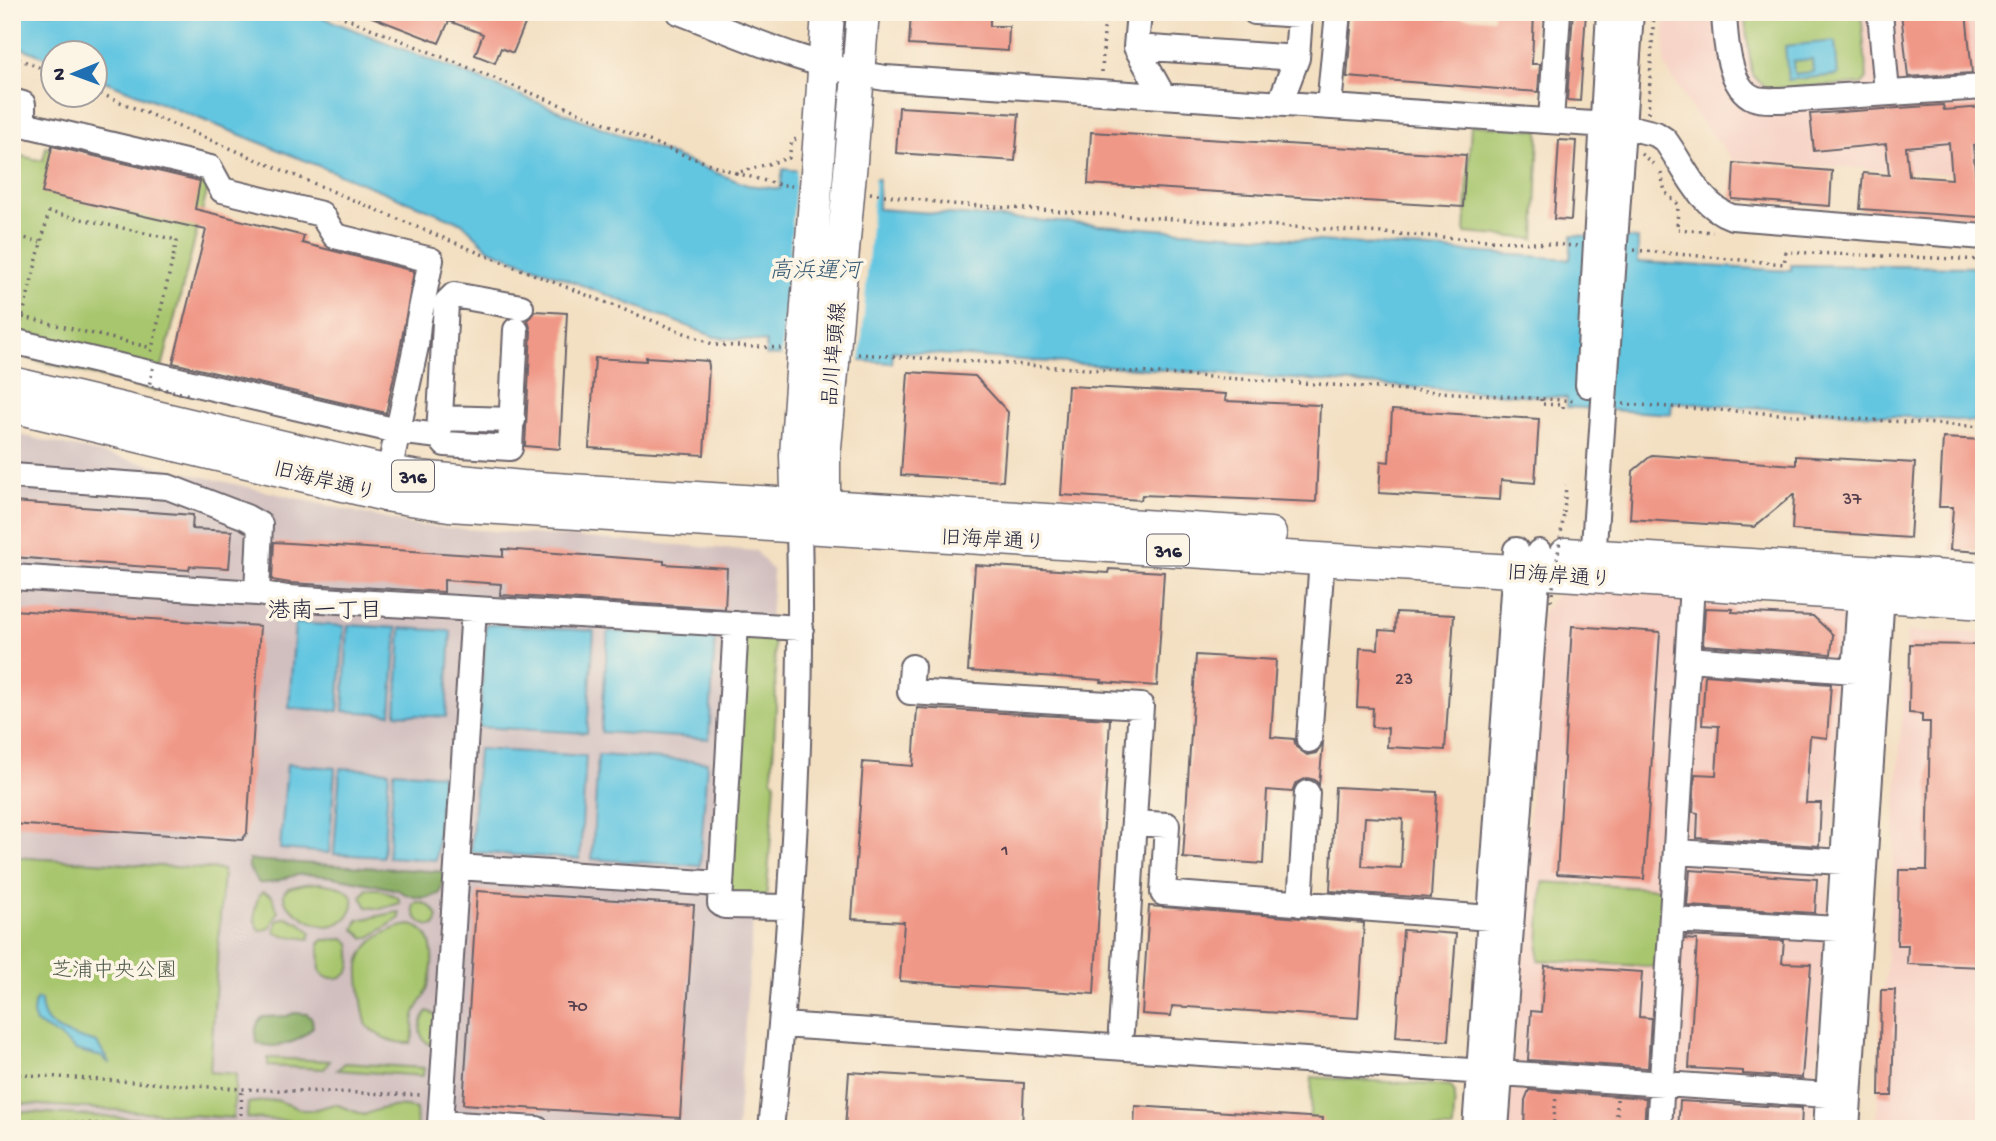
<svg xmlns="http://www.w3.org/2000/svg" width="1996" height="1141" viewBox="0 0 1996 1141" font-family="'Gochi Hand','Klee One',sans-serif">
<rect width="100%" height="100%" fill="#fcf5e5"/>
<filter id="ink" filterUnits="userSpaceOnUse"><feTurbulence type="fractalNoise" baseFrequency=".0143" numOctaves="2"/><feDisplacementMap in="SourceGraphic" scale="14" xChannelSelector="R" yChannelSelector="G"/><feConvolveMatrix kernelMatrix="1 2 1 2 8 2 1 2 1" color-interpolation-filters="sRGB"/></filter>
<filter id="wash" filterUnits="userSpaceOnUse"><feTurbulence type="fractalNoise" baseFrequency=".00686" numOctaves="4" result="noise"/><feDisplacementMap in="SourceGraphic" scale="28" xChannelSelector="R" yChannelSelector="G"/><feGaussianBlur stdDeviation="1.57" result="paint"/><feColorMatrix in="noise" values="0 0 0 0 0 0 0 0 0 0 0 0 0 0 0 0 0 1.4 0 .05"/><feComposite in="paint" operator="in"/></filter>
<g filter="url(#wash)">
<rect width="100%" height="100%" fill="#f3dfc1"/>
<!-- built -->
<path fill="#f6d1c5" d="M1664 12H1984V176L1733 160 1698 118 1665 67Z
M1566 589 1834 606 1841 611 1847 622 1813 1129H1507L1514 1057 1542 613 1557 594Z
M1907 632 1984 633V1129H1876Z"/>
<!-- industrial -->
<path fill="#d1bfbf" d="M12 433 413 525 756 551 773 571 752 932 737 1129H12Z"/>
<!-- green -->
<path fill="#a8c66e" stroke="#657454" stroke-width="2" d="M1744 12H1861L1867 78 1862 84 1767 89 1752 75Z
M1471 125 1539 130 1535 239 1465 233Z
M46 147 209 184 156 391 12 354V154L43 161Z
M745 638 774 640 776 706 772 778 775 783 766 902 728 900Z
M12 857 223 870 210 1072 236 1074 233 1118 12 1103Z
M1543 882 1664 889 1660 967 1538 960Z
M320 883C328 885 339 885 346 890 364 903 345 927 326 926 315 925 306 919 297 913 288 906 283 903 284 892L289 888 304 884Z
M367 889H378L398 897 400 903 380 909 367 907 361 897Z
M263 892 272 896 278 912 270 928 260 931C252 922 255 906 259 895Z
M417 902C428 903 433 908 438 916L435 926C423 927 411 917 414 904Z
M399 912 400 918 370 937 364 938 354 929 358 920Z
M286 917 300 923 311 932 309 939 281 935 275 932 277 921Z
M411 925C440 931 434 976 424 997 421 1003 416 1008 414 1016 412 1025 415 1034 411 1043 394 1044 379 1037 367 1026 363 1013 358 979 359 966 362 942 389 927 411 925Z
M345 939 350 943C353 964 354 983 325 977L320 971 319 944 323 940Z
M427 1011 443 1017 441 1049C419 1043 415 1030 427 1011Z
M268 1058 330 1061 324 1069 268 1066Z
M345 1063 424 1068 423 1076 337 1070Z
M1312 1077 1451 1086 1455 1093 1453 1129H1309Z
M276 1100 303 1110H312L335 1104 364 1115C382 1107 396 1104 416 1109L417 1129 247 1118 248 1103Z
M12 1111 308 1129H12Z"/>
<!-- forest -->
<path fill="#86ab61" stroke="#54664e" stroke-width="2" d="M249 860 445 872 440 893C427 901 411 898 398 890 374 885 320 872 297 875 284 877 273 885 259 883L249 868Z
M294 1013 307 1014 312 1019 313 1027C300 1042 277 1051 257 1043 254 1033 255 1025 262 1017L287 1016Z"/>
<!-- water -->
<path fill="#63c6e1" stroke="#42748e" stroke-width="2" fill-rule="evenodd" d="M12 12H309L747 185 780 189 783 169 879 179 878 209 1570 259 1572 235 1638 239V262L1791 271V265L1978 267V285H1984V422L1672 402 1671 414 1567 407V398L893 351 892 363 766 355V342L715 337 489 249 462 223 95 77 94 52H52V60L12 44Z
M1835 41 1838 75 1788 80 1785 46ZM1812 59 1813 72 1794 74 1793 61Z
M295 623 344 626 338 711 289 708Z
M486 624 594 631 587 733 479 727Z
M348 625 397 628 391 714 343 711Z
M401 628 451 631 446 717 396 714Z
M608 631 715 638 709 739 601 732Z
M478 749 586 756 580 859 471 852Z
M598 755 707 762 700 866 592 859Z
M287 764 335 768 329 853 280 849Z
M340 768 389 771 383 857 334 854Z
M394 771 442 775 436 860 388 857Z
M37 999 41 1000C41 1033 73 1035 97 1043L110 1064 102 1057 76 1050 60 1037 36 1023 33 1015 34 1004Z"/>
<!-- pier -->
<path fill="#f3dfc1" d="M797 167 875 175 860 364 781 359Z"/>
<g id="blocks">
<!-- building -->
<path fill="#f09887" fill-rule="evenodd" d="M359 12H530L513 53 501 48 495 63 475 55 483 34 449 21 439 43Z
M911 12H990V26H1009L1008 51 909 45Z
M1359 12H1433L1432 15 1493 19V12H1534L1532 64H1540L1538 92 1347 77 1352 17H1359Z
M1573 12H1586L1580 101 1567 100Z
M1901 12H1966L1972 73 1908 77Z
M1943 105 1944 110 1984 107V144L1973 145 1976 181H1982L1979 217 1860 209 1863 173 1889 175 1886 144 1814 151 1810 114ZM1949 143 1952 179 1909 176 1906 147Z
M899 107 1019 114 1015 161 896 153Z
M1091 132 1466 155 1463 207 1088 184Z
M1559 140 1576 141 1571 220 1554 219Z
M52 146 200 181 195 209 304 236 302 243 414 271 401 344 386 413 173 363 206 230 42 193Z
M1734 163 1832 171 1830 206 1732 199Z
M535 311 567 313 560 449 525 446 531 331 528 320Z
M646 357 708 361 709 366 704 455 589 448 595 358 646 361Z
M908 372 975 376 1008 412 1003 481 901 475Z
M1068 386 1226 394 1225 401 1320 405 1316 502 1142 495 1141 500 1061 495Z
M1392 410 1539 419 1535 483 1501 480 1500 500 1379 493 1381 461 1389 462Z
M1943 438 1984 440V552L1950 550 1953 507H1939Z
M1652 455 1796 465V456L1915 463 1910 538 1792 530 1794 494 1754 527 1630 519 1633 471Z
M12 502 193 515 192 529 232 531 229 568 190 566 189 570 12 557Z
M274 542 503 557V549L664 561V564L727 568 725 609 500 595 501 584 444 580V592L290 583 272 580Z
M975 565 1108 573 1109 569 1164 572 1157 686 1101 682 1102 680 968 671Z
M1705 608 1733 609 1732 612 1813 616 1833 635 1831 654 1703 645Z
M12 610 260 626 247 833 242 840 12 824Z
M1396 612 1454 615 1445 750 1387 747 1388 728 1372 727 1373 708 1357 707 1360 648 1378 649 1379 630 1395 631Z
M1572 626 1660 632 1644 879 1557 874Z
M1910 644 1984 645V967L1907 964 1908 945H1897L1899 870H1927L1930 722H1922V714L1909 713Z
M1196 655 1276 660 1271 737 1294 739 1296 747 1307 755 1316 753 1323 743 1319 785 1315 780 1307 778 1295 784 1292 792 1267 790 1263 864 1183 858Z
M1705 675 1831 684 1827 738 1810 736 1806 803H1821L1819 846 1697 838 1698 813 1693 812 1695 774 1716 775 1719 726 1702 725Z
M917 708 1110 719 1094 994 900 981 904 922 852 919 863 762 913 766Z
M1335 787 1437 792 1431 898 1330 891ZM1365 817 1403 819 1401 868 1362 866Z
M1690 870 1817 879 1815 913 1687 906Z
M477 891 694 905 680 1118 463 1104Z
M1149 906 1364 923 1358 1018 1172 1006 1171 1016 1142 1014Z
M1403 930 1456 934 1448 1041 1396 1037Z
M1686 936 1784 941 1782 963 1811 964 1802 1078 1743 1074V1071L1689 1068 1697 940 1685 939Z
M1545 966 1642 972 1639 1017 1651 1018 1648 1068 1528 1060 1531 1011 1541 1012Z
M1881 990H1895L1892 1096H1879Z
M849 1072 1024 1083 1022 1129H845Z
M1529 1090 1646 1098 1644 1129H1524L1525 1100Z
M1680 1101 1802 1108 1801 1129H1678Z
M1135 1106 1323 1118 1322 1129H1134Z"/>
</g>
</g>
<g filter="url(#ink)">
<use href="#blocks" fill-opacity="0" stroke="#6b646a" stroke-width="2"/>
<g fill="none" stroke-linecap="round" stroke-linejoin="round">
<!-- minor casing -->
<g stroke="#6b646a" stroke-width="28">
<path id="minor" d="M679 12C747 38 813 68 885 78L1624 126 1656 134 1665 140C1685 167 1698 205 1732 217L1984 237
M1139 12 1136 47 1162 94
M1255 12 1300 15 1297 58 1280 103
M1724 12C1725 36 1728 88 1754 98 1761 101 1773 100 1781 100L1984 87
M1880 12 1887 93
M1136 47 1297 58
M12 101 23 104V124L210 168 222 190 321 214 335 236 431 260 418 324 416 346 389 472
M1329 106 1338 12
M1551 121 1558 12
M12 341 397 431 439 436 446 303 454 295 521 307
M1588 385 1609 12
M440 418 513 420
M439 436 445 444 510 448 516 330
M12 476 168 487 246 517 260 525 257 593
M1592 574 1631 12
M12 577 257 593 288 598 801 628
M474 609 440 1123 537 1129
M736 624 720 903 724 906 789 907
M1688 659 1855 671
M912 667 910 692 1141 706 1121 1031
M1309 740 1322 559
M1134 823 1167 825 1163 893 1490 918
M1676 852 1843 862
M457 867 721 884
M1300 904 1307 793
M1672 920 1838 929
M782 1025 1828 1095
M771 1129C792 929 804 728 799 527
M1475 1129 1516 550
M1496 1129 1539 552
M1659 1129 1692 584
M1826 1129 1861 579
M1847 1129 1883 578"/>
</g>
<!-- major casing -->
<g stroke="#6b646a" stroke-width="35">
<path id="major" d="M818 160 828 12
M851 161 863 12
M12 383 389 472 419 477 523 487 1270 534
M12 406 385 495 449 505 1576 575 1984 603
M798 523 796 455 803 359
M824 525V457L833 362
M1566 554 1984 579"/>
</g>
<!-- path -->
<path stroke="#6b646a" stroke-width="3.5" stroke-dasharray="2 5" stroke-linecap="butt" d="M331 12 684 155 736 173 789 158 792 141 796 139
M12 56 52 73
M1102 72 1105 12
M94 91 484 255 715 345 781 348
M1648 113 1654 12
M1641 154 1657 167
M736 173 777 184 792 186
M1661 173 1665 192 1678 204 1677 229 1713 232
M870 193 951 204 1577 246
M12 235 40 242
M1634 250 1784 264 1786 252 1984 260
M23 317 152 348
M21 322 49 212 177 240 151 353
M858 354 1577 401
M1541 399V404L1563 405V412
M1623 404 1984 427
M1564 513 1566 485
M12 1074 242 1089 422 1095
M14 1129 31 1120 183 1129
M240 1129 242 1089
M1553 1129 1556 1096
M1617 1129V1099"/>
<!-- minor -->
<use href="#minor" stroke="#fff" stroke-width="24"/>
<!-- major -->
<use href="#major" stroke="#fff" stroke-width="32"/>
<!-- major-bridge casing -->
<g stroke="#6b646a" stroke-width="35" stroke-linecap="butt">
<path id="major-bridge" d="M803 359 818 160
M833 362 851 161"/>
</g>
<!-- path-bridge -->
<path stroke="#6b646a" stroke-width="3.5" stroke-dasharray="2 5" stroke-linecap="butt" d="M153 368 149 386 190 395
M1551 601 1564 513"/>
<!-- major-bridge -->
<use href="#major-bridge" stroke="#fff" stroke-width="32"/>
</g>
</g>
<g text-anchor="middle" stroke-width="7" stroke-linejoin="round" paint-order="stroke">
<!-- number labels -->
<g font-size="18" fill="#56404e">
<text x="1852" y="504">37</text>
<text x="1404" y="684">23</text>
<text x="1005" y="855">1</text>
<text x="578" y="1011">70</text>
</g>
<!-- shield labels -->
<g fill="#fcf5e5" stroke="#63616e" stroke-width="2">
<rect x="392" y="460.5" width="42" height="31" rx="5"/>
<rect x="1147" y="534.5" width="42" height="31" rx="5"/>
</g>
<g font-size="19" font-weight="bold" fill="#22223b">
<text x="413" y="483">316</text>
<text x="1168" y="557">316</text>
</g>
<!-- street labels -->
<g font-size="21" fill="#22223b" stroke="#fcf5e5">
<text transform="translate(833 354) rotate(-85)" y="7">品川埠頭線</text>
<text transform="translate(325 480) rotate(14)" y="7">旧海岸通り</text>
<text transform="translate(993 539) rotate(3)" y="7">旧海岸通り</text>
<text transform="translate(1559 575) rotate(4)" y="7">旧海岸通り</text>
</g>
<!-- park labels -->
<g font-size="21" fill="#515b4d" stroke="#fcf5e5">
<text x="114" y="976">芝浦中央公園</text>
</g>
<!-- water labels -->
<g font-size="23" font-style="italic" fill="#395b75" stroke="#fcf5e5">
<text x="815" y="277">高浜運河</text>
</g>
<!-- neighbourhood labels -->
<g font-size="23" fill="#22223b" stroke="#fcf5e5">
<text x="325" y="617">港南一丁目</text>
</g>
</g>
<!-- margin -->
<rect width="1996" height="1141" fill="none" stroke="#fcf5e5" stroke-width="42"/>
<!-- north arrow -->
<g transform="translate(74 74) rotate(269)"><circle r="33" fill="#fcf5e5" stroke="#a5a1a1" stroke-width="2"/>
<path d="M0-5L12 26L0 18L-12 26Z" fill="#1f6fb2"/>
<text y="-10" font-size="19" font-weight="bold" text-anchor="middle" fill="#22223b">N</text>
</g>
</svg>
